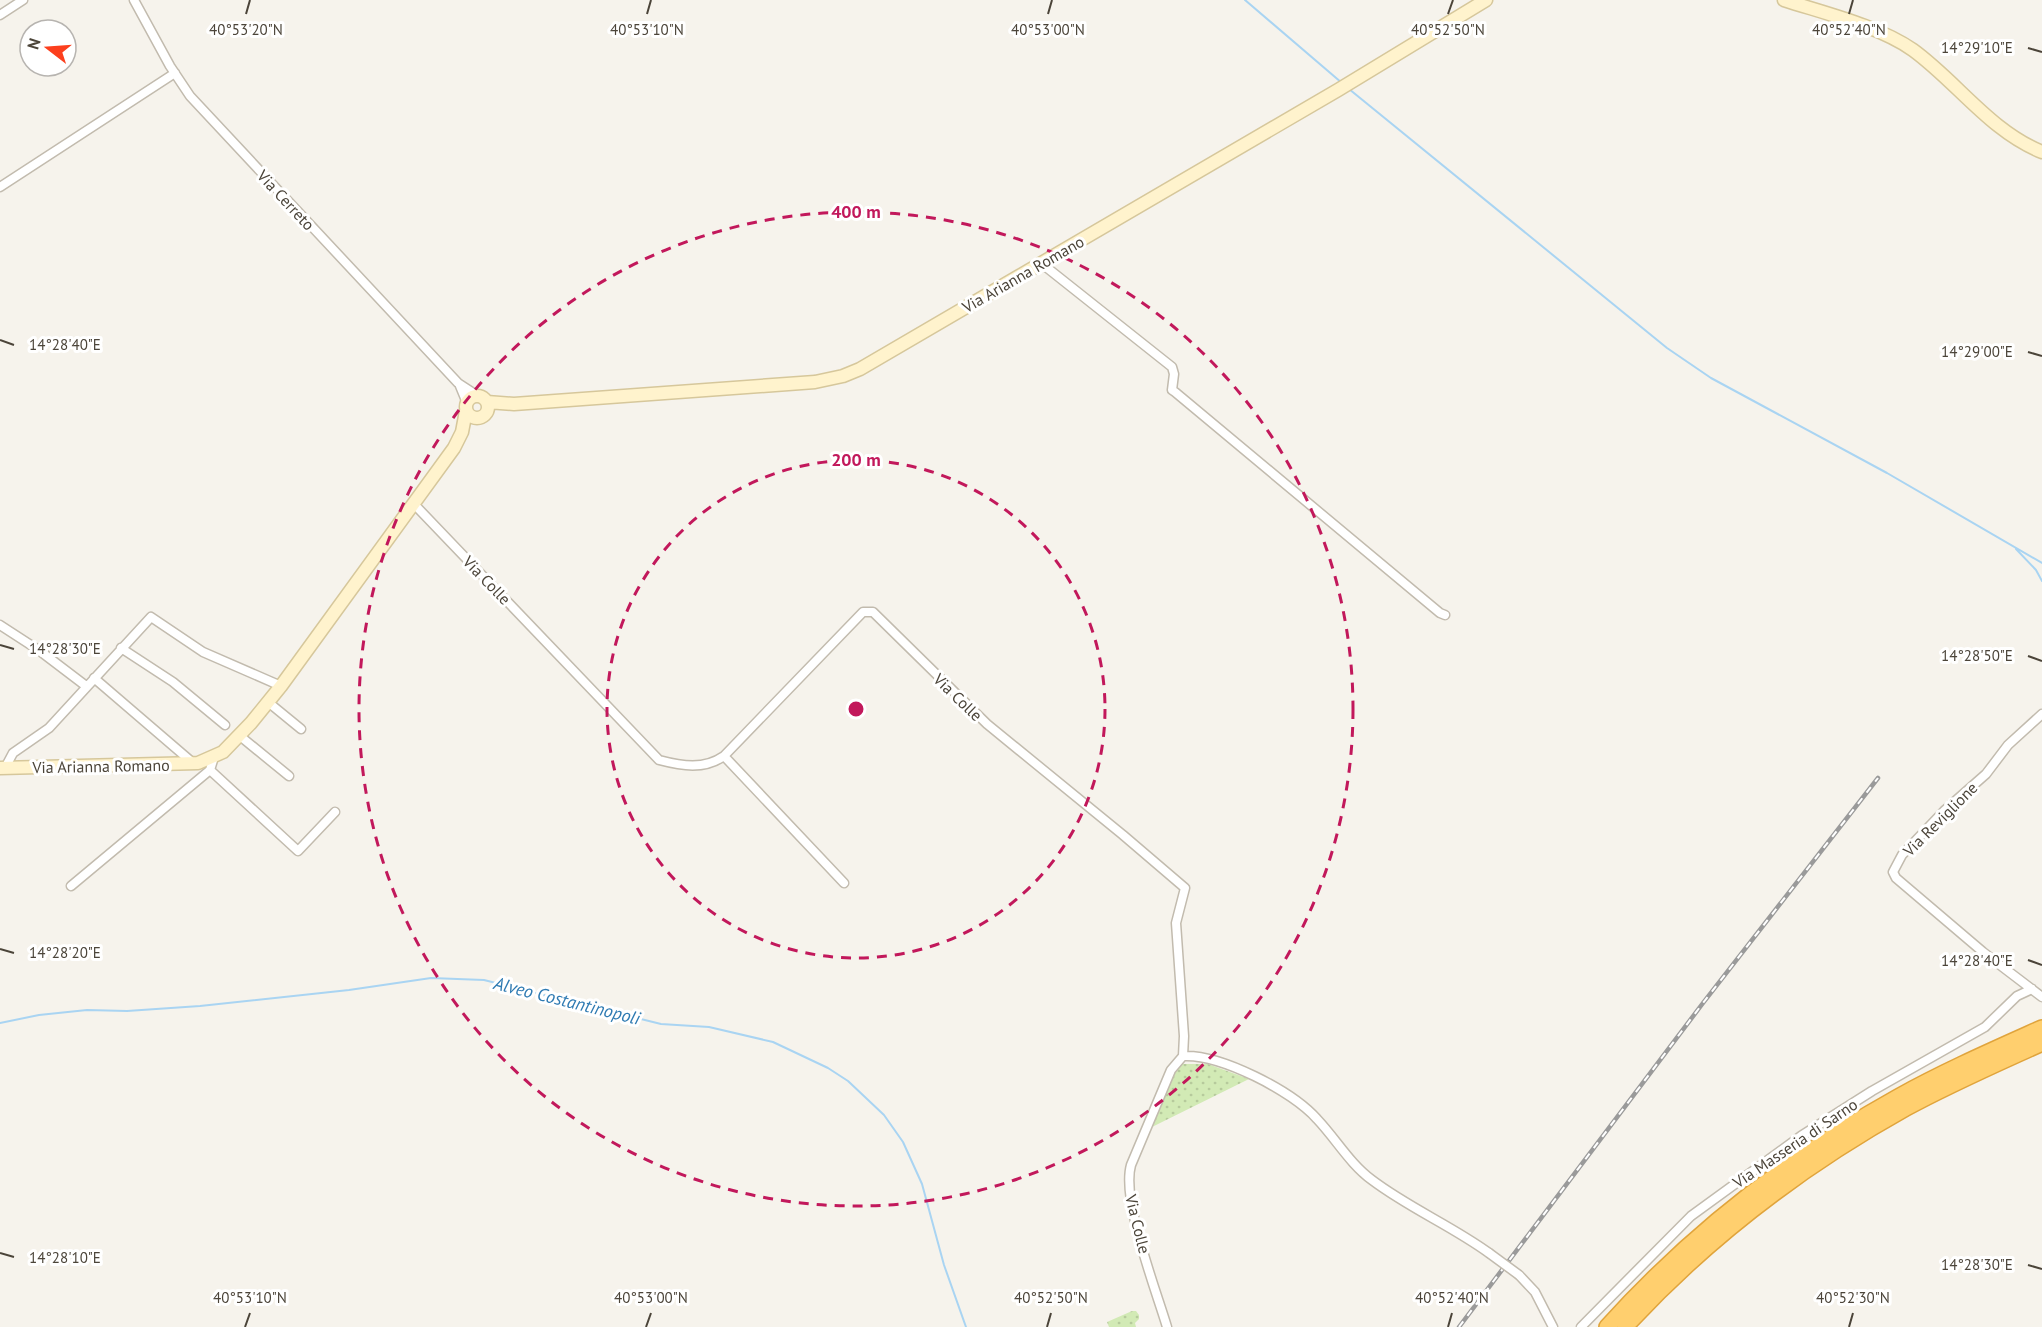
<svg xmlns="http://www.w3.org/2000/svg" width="2042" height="1327" viewBox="0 0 2042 1327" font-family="'PT Sans',sans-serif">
<defs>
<pattern id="grass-dots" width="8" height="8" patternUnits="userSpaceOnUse" patternTransform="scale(1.5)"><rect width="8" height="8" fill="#d2eab5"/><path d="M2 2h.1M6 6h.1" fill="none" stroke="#b6ca9c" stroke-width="1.8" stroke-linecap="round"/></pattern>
</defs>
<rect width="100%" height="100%" fill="#f6f3ec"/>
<!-- grass -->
<path fill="url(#grass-dots)" d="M1182 1064H1208L1249 1079 1152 1127 1173 1076Z
M1132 1311H1136L1139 1315V1319L1135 1323 1136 1327H1109L1107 1322Z"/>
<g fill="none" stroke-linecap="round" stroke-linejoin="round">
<!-- stream -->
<path stroke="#a9d4f2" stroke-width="2" d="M1245 0 1342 83
M1349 89 1667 348 1711 378 1887 473 2042 563
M2016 549 2036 570 2042 581
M0 1023 39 1015 87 1010 127 1011 200 1006 349 990 431 978 484 980 661 1024 709 1027 773 1042 828 1068 848 1081 884 1115 903 1142 922 1184 944 1265 966 1327"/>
<!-- street casing -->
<g stroke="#c2bbae" stroke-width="11">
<path id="street" d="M134 0 170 66 190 96 458 383 478 396
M0 15 23 0
M0 187 175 73
M1041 263 1172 367 1174 374 1172 390 1175 392 1440 613 1445 615
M460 386 467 403
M413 503 659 760C682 766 704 770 724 756L863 612H873L987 724 1123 835 1185 888 1176 923 1184 1036 1183 1056 1171 1070 1131 1165C1121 1200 1156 1290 1167 1327
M0 625 40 651 86 686
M121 648 173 682 225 725
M94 678 193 763
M268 702 301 729
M2042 714 2008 745 1986 774 1944 811 1902 855 1893 872 1896 878 1983 952 2042 997
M240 736 289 776
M724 756 844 883
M5 768 13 753 49 728 151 617 203 652 281 686
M210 770 298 851 335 812
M71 886 210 770 214 757
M1183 1056C1221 1054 1292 1091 1317 1119 1336 1139 1350 1164 1372 1180 1409 1208 1452 1226 1489 1253
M1519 1275 1535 1292 1553 1327
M1581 1327 1691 1216 1801 1136 1872 1091 1985 1027 2017 996 2032 989"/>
</g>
<!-- secondary casing -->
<g stroke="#d6c79b" stroke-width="15">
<path id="secondary" d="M1784 0C1824 13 1879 26 1913 50 1957 82 1990 131 2042 152
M466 407a11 11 0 1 1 22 0a11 11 0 1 1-22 0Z
M487 402 514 404 815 382 843 376 860 369 1338 90 1486 0
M0 768 198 763 223 752 251 723 281 686 454 448 462 432 466 411"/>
</g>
<!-- highway casing -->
<g stroke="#e0a43c" stroke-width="18">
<path id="highway" d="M1607 1327C1690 1235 1790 1157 1898 1097 1945 1071 1993 1050 2042 1028
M1625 1327C1706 1239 1802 1166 1906 1108 1950 1084 1996 1064 2042 1043"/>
</g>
<!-- street -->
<use href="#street" stroke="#fff" stroke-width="8"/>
<!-- secondary -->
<use href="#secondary" stroke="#fff3cd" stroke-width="12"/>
<!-- highway -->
<use href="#highway" stroke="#ffcf6e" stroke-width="15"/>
<!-- rail casing -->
<g stroke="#9a9a9a" stroke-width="4.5">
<path id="rail" d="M1459 1327 1703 1003 1878 778"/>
</g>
<!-- rail -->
<use href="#rail" stroke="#fff" stroke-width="2" stroke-dasharray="7" stroke-linecap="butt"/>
<!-- street-bridge casing -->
<g stroke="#c2bbae" stroke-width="11" stroke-linecap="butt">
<path id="street-bridge" d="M1489 1253 1519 1275"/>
</g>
<!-- street-bridge -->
<use href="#street-bridge" stroke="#fff" stroke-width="8"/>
</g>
<!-- ticks -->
<path fill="none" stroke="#4b4439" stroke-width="2" d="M246 14 250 0M647 14 651 0M1048 14 1052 0M1448 14 1453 0M1849 14 1853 0M2028 48 2042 52M0 340 14 345M2028 352 2042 356M0 645 14 649M2028 656 2042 661M0 949 14 953M2028 960 2042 965M0 1253 14 1257M2028 1265 2042 1269M245 1327 250 1313M646 1327 651 1313M1047 1327 1051 1313M1448 1327 1452 1313M1849 1327 1853 1313"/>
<!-- distance rings -->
<g fill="none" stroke="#c2185b" stroke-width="3" stroke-dasharray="10 8">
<circle cx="856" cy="709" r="249"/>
<circle cx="856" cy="709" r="497"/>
</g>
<g text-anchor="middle" stroke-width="6" stroke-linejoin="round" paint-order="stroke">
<!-- street labels -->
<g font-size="16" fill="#4b4439" stroke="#fff">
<text transform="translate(286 200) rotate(47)" y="6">Via Cerreto</text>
<text transform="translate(1023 274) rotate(-30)" y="6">Via Arianna Romano</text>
<text transform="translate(487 580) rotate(46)" y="6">Via Colle</text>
<text transform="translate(958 697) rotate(44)" y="6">Via Colle</text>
<text transform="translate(101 766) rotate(-1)" y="6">Via Arianna Romano</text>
<text transform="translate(1940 819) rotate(-45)" y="6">Via Reviglione</text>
<text transform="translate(1795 1143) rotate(-34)" y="6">Via Masseria di Sarno</text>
<text transform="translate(1138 1224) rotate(76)" y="6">Via Colle</text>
</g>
<!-- water labels -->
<g font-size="18" font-style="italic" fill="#2e7ab2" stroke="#fff">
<text transform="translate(567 1001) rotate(14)" y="6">Alveo Costantinopoli</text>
</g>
</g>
<g font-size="15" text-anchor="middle" fill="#4b4439" stroke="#fff" stroke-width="6" stroke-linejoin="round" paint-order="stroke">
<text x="246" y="35">40°53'20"N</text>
<text x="647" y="35">40°53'10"N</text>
<text x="1048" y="35">40°53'00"N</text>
<text x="1448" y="35">40°52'50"N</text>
<text x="1849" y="35">40°52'40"N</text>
<text x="1977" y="53">14°29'10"E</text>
<text x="65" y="350">14°28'40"E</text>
<text x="1977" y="357">14°29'00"E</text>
<text x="65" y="654">14°28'30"E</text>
<text x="1977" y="661">14°28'50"E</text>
<text x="65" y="958">14°28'20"E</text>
<text x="1977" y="966">14°28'40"E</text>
<text x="65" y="1263">14°28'10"E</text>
<text x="1977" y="1270">14°28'30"E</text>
<text x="250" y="1303">40°53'10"N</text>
<text x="651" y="1303">40°53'00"N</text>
<text x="1051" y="1303">40°52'50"N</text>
<text x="1452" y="1303">40°52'40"N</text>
<text x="1853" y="1303">40°52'30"N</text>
</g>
<circle cx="856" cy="709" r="9" fill="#c2185b" stroke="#fff" stroke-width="3"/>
<g font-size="18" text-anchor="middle" font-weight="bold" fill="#c2185b" stroke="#fff" stroke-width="6" stroke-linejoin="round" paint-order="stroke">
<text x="856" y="218">400 m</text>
<text x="856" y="466">200 m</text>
</g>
<!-- north arrow -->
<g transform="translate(48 48) rotate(287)"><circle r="28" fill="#ffffff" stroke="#b7b4b0" stroke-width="1.5"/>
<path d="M0-4.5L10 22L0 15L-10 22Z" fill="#fc3f1d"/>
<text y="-9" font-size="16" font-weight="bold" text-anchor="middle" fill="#4b4439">N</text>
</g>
</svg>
